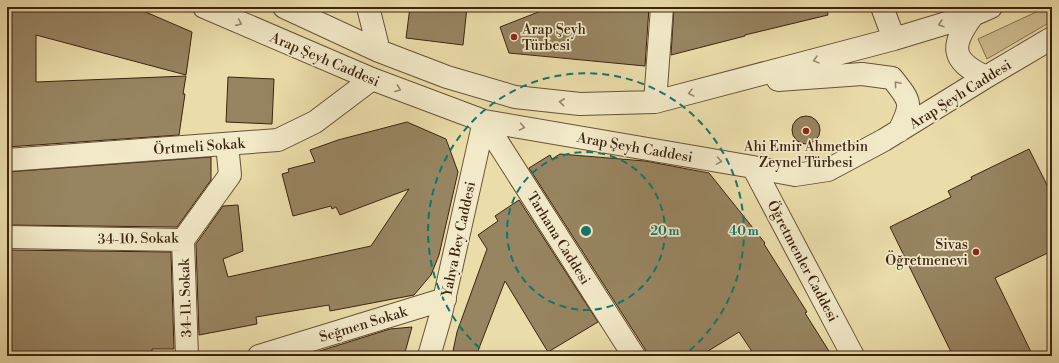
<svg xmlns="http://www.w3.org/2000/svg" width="1059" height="363" viewBox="0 0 1059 363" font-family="'Libre Bodoni',serif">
<rect width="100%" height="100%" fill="#ebddaa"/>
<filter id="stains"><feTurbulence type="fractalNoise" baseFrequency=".005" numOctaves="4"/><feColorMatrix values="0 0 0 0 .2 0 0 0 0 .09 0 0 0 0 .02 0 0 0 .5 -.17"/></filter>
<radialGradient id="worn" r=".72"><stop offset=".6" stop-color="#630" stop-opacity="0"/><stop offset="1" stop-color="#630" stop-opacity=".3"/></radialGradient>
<!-- green -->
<path fill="#cdbd90" stroke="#857050" d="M1047 7H1052V21L987 59 978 39Z"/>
<!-- building -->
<path fill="#978460" stroke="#3d2310" d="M7 7H134L192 32 186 75 36 35V82L186 76 183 94H185L179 135 7 147Z
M410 7H467L463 45 406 38Z
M541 7H649L645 66 509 53 500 27 541 11Z
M674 7H827L828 15 745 35V36L671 55Z
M228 77 274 79 272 124 226 122Z
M792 130a14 14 0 1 1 28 0a14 14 0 1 1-28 0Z
M407 122 446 139 458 172 439 255 431 275 414 295 330 311 329 305 256 317 257 324 199 335 196 244 223 206 238 205 243 251 223 259 228 277 371 246 409 189 340 215 336 207 332 209 331 206 293 216 282 174 289 172 288 169 315 162 310 150 338 140Z
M1029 149 1052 195V251L995 278 1033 356H953L890 227 951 197 948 191 972 179 971 177Z
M560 154 645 161 709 173 765 243 764 244 807 312 805 313 832 356H755L739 332 700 356H647L645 349 529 168 550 155 552 159Z
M211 157V180L177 227 7 225V172Z
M519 200 598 322 548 352 505 281 476 356H452L457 332 487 249 478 235 498 221 495 216Z
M7 250 171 252 174 349H152V355H120V356H7Z
M412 327 404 356H304L390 329Z"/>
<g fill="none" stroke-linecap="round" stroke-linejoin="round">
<!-- minor casing -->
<g stroke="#685236" stroke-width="24">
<path id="minor" d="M204 7 372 79 484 121 753 167 795 175 828 170 884 140 986 77 1052 38
M284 7 379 51 447 77 515 97 580 104 655 102 894 39 973 15 991 7
M368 7 379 51
M882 7 894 39
M973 15C951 45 949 60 986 77
M778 80 862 74 892 78C911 102 913 103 899 131
M655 102 662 7
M484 121 634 356
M7 160 278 140 315 122 372 79
M753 167 853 356
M7 237 183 240 230 175 227 144
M183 240 187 356
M259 356 445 299
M429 356 440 318 484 121"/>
</g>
<!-- minor -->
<use href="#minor" stroke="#f2e9c8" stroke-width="22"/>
</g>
<!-- one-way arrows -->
<defs><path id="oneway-chevron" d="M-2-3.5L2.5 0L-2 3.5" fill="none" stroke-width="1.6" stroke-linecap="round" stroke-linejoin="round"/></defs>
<g stroke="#98866c">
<use href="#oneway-chevron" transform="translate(239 23) rotate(24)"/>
<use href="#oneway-chevron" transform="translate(941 24) rotate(163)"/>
<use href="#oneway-chevron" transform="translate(816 60) rotate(165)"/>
<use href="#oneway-chevron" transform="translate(897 84) rotate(-130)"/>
<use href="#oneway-chevron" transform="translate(398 89) rotate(21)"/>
<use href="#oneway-chevron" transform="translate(691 93) rotate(166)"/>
<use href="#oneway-chevron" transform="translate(562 102) rotate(-174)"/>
<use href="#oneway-chevron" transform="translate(522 127) rotate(10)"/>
<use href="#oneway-chevron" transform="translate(719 161) rotate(10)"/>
</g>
<!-- distance rings -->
<g fill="none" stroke="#0f766e" stroke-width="2" stroke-dasharray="7 5">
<circle cx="586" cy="231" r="79"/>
<path d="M489 356A158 158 0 1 1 683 356"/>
</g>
<!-- markers -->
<g fill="#8f2418" stroke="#f2e9c8" stroke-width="1.5">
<circle cx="514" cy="37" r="4"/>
<circle cx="806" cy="131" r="4"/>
<circle cx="976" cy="252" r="4"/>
</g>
<g text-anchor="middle" stroke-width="3.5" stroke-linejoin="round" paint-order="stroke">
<!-- poi labels -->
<g font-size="14" fill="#3d2310" stroke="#f2e9c8" text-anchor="start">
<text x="522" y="34">Arap Şeyh<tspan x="522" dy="16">Türbesi</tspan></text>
<text x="806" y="151" text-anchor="middle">Ahi Emir Ahmetbin<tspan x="806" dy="16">Zeynel Türbesi</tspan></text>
<text x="968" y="249" text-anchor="end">Sivas<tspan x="968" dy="16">Öğretmenevi</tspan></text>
</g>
<!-- street labels -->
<g font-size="14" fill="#3d2310" stroke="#f2e9c8">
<text transform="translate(325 59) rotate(23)" y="5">Arap Şeyh Caddesi</text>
<text transform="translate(960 94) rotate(-32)" y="5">Arap Şeyh Caddesi</text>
<text transform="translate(199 146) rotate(-4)" y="5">Örtmeli Sokak</text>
<text transform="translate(635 147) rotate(10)" y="5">Arap Şeyh Caddesi</text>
<text transform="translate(138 238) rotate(-1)" y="5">34-10. Sokak</text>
<text transform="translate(559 238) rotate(58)" y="5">Tarhana Caddesi</text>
<text transform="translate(458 239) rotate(-78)" y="5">Yahya Bey Caddesi</text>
<text transform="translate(803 261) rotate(62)" y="5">Öğretmenler Caddesi</text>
<text transform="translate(185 298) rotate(-92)" y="5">34-11. Sokak</text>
<text transform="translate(363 324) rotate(-17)" y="5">Seğmen Sokak</text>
</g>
</g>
<circle cx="586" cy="231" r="6" fill="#0f766e" stroke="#f2e9c8" stroke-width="2"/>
<g font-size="12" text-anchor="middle" font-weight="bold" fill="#0f766e" stroke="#f2e9c8" stroke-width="3.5" stroke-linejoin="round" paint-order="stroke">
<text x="665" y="235">20 m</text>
<text x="744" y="235">40 m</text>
</g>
<!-- margin -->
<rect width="1059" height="363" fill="none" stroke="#ebddaa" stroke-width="24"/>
<rect x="8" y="8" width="1043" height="347" fill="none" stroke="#3d2310" stroke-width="2"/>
<rect x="12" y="12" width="1035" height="339" fill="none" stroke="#3d2310"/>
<rect width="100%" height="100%" filter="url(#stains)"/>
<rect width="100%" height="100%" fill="url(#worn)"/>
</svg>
